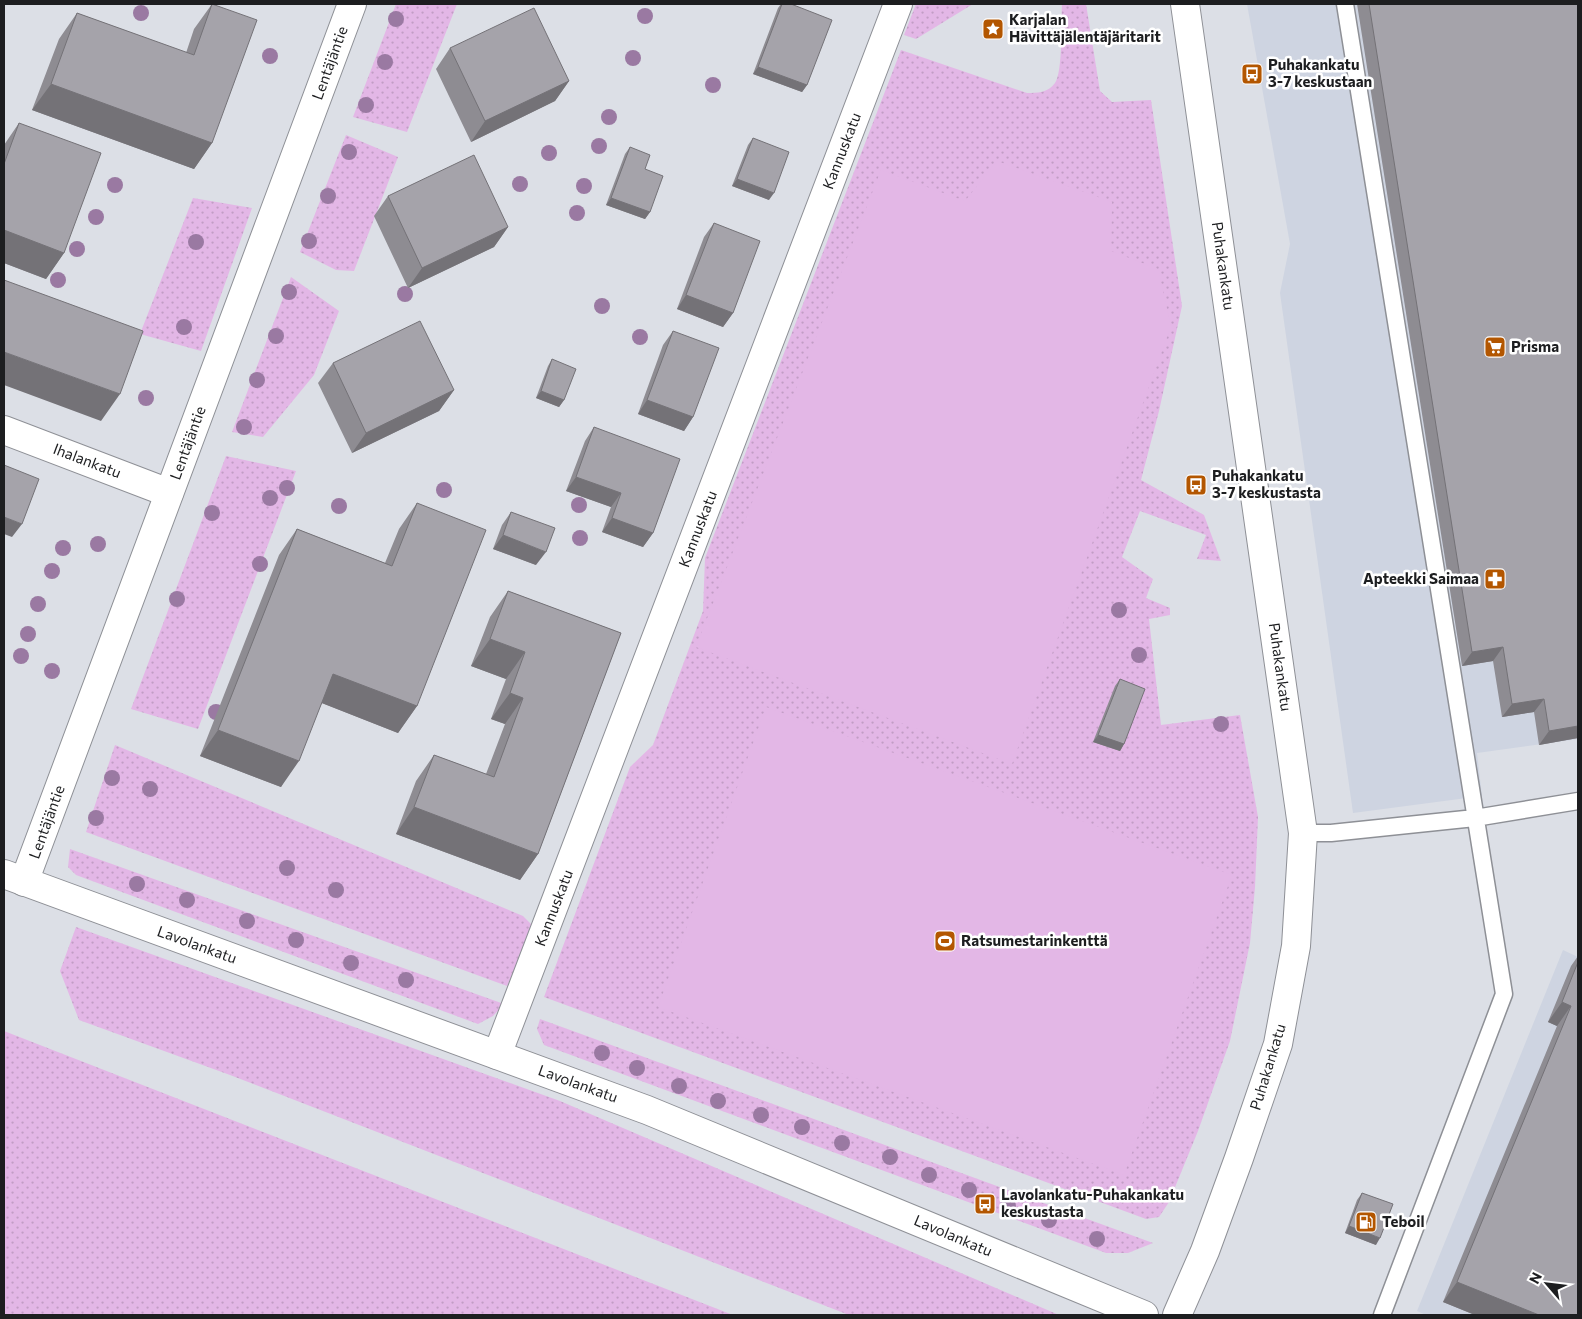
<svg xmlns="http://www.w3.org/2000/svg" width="1582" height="1319" viewBox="0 0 1582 1319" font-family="Commissioner,sans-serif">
<defs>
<pattern id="grass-dots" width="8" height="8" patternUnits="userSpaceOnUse" patternTransform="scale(1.25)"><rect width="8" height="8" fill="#e3b7e6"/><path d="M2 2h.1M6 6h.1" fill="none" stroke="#c29dc5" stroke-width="1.8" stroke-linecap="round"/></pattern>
</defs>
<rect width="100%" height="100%" fill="#dcdfe6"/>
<!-- built -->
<path fill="#ced4e1" d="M1247 4H1578V739L1477 753 1482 796 1353 813 1280 293 1290 244Z
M1563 950 1578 957V1315H1426L1417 1311Z"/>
<!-- grass -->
<path fill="url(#grass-dots)" d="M396 4H457L407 132 353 117Z
M916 4H973L916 39 904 35Z
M1062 4H1086L1100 91 1112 102 1151 100 1182 306 1159 411 1141 480 1204 515 1221 561 1197 559 1206 535 1140 511 1122 557 1153 579 1146 598 1170 608V615L1149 619 1161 725 1240 715 1258 817 1255 887 1250 943 1230 1041 1198 1131 1169 1202 1159 1217 1146 1219 544 997 630 767 653 745 703 611 705 558 901 50 1027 93C1037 93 1048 93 1055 83 1063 72 1061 20 1062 4Z
M346 135 398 157 354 271 336 270 300 252Z
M193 198 252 208 201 351 140 334Z
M291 277 339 311 314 375 263 437 232 432Z
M226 456 296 471 198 729 131 709Z
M115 745 523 916 534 927 507 986 86 832Z
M70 849 504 1004 493 1016 478 1024 76 875 68 867Z
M76 927 560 1101 1059 1315H849L230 1075 79 1020 60 971Z
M540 1019 1153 1243 1128 1253H1106L544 1045 537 1029Z
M4 1031 733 1315H4Z"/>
<!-- park -->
<path fill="#e3b7e6" d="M997 161 1112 202 1111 251 1158 269 1171 326 1012 764 696 647 881 170 965 201Z
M766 707 1232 875 1124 1175 658 1007Z"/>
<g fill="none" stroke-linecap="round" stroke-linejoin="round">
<!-- service casing -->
<g stroke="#8e9096" stroke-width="19">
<path id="service" d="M1345 4 1504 994 1382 1315
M1303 833H1331L1475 818 1578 801"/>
</g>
<!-- minor casing -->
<g stroke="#8e9096" stroke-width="30">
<path id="minor" d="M4 430 169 493
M497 1055 898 4"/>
</g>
<!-- tertiary casing -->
<g stroke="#8e9096" stroke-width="30">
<path id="tertiary" d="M24 882 352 4
M1177 1315 1205 1251 1239 1158 1278 1044 1296 946 1303 833 1185 4"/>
</g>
<!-- secondary casing -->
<g stroke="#8e9096" stroke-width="30">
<path id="secondary" d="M4 874 647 1110 1144 1315"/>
</g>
<!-- service -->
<use href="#service" stroke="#fff" stroke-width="16"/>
<!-- minor -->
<use href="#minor" stroke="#fff" stroke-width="28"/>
<!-- tertiary -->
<use href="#tertiary" stroke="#fff" stroke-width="28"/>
<!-- secondary -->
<use href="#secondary" stroke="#fff" stroke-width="28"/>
</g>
<!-- trees -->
<g fill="#9a79a2">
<circle cx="141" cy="13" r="8"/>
<circle cx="645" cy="16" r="8"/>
<circle cx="396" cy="19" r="8"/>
<circle cx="270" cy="56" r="8"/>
<circle cx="633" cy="58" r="8"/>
<circle cx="385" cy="62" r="8"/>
<circle cx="713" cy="85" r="8"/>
<circle cx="366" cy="105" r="8"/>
<circle cx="609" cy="117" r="8"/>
<circle cx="599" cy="146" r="8"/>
<circle cx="349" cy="152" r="8"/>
<circle cx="549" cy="153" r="8"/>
<circle cx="520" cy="184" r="8"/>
<circle cx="115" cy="185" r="8"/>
<circle cx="584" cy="186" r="8"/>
<circle cx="328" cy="196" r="8"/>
<circle cx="577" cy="213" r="8"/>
<circle cx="96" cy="217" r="8"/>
<circle cx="309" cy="241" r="8"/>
<circle cx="196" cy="242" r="8"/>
<circle cx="77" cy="249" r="8"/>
<circle cx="58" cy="280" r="8"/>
<circle cx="289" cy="292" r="8"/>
<circle cx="405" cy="294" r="8"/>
<circle cx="602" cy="306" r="8"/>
<circle cx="184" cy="327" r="8"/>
<circle cx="276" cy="336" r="8"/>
<circle cx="640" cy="337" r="8"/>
<circle cx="257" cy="380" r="8"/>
<circle cx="146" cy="398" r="8"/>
<circle cx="244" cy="427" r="8"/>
<circle cx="287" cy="488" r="8"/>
<circle cx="444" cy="490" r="8"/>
<circle cx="270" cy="498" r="8"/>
<circle cx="579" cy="505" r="8"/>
<circle cx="339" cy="506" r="8"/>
<circle cx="212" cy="513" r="8"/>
<circle cx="580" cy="538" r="8"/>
<circle cx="98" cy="544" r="8"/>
<circle cx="63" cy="548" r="8"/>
<circle cx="260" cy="564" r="8"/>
<circle cx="52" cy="571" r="8"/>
<circle cx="177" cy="599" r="8"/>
<circle cx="38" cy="604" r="8"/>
<circle cx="1119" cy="610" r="8"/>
<circle cx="28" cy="634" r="8"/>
<circle cx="1139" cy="655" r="8"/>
<circle cx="21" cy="656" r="8"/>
<circle cx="52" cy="671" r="8"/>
<circle cx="216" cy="712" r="8"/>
<circle cx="1221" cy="724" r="8"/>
<circle cx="112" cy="778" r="8"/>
<circle cx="150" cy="789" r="8"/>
<circle cx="96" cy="818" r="8"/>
<circle cx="287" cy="868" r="8"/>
<circle cx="137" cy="884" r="8"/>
<circle cx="336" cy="890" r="8"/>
<circle cx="187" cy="900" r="8"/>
<circle cx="247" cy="921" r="8"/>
<circle cx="296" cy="940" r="8"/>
<circle cx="351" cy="963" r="8"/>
<circle cx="406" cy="980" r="8"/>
<circle cx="602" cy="1053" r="8"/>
<circle cx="637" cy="1068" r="8"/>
<circle cx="679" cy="1086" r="8"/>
<circle cx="718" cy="1101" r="8"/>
<circle cx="761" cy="1115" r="8"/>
<circle cx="802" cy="1127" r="8"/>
<circle cx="842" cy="1143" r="8"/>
<circle cx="890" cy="1157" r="8"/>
<circle cx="929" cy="1175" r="8"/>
<circle cx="969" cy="1190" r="8"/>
<circle cx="1008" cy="1206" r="8"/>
<circle cx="1049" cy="1220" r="8"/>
<circle cx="1097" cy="1239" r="8"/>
</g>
<!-- wall -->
<path fill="#8e8c92" d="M212 4V143L194 169 32 110 59 39 77 13 186 53 194 29Z
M781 4H791L807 85 802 92 753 74 778 8Z
M1357 4H1578V738L1539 745 1534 712 1502 717 1493 661 1462 666Z
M450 48 569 81 555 101 471 142 436 69Z
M19 123 64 253 46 279 4 263V145Z
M753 138 769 200 732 186 748 145Z
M630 147 645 169 650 212 645 219 606 205 625 154Z
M388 196 508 227 494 247 408 288 374 216Z
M714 223 733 313 723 327 677 309 704 237Z
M673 331 693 417 684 431 638 414 663 345Z
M552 359 564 400 559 407 536 398 548 366Z
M333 363 454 390 439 411 352 453 318 383Z
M594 427 653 533 643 547 602 532 611 507 566 491 585 441Z
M417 503V706L398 733 322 703 281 787 200 756 279 555 297 529 385 563 399 529Z
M511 512 536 565 493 549 502 525Z
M508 591 621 633 538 854 520 880 396 834 416 781 434 755 486 774 505 724 491 719 506 679 471 666 490 617Z
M1120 679 1124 744 1120 751 1093 742 1115 686Z
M1578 956V1315H1475L1443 1302 1557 1026 1548 1022 1571 966Z
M1362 1193 1376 1245 1345 1233 1357 1200Z"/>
<!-- shaded-wall -->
<path fill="#747277" d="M758 67 807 85 802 92 753 74Z
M569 81 555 101 471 142 485 121Z
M51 84 212 143 194 169 32 110Z
M737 179 774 193 769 200 732 186Z
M611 198 650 212 645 219 606 205Z
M508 227 494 247 408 288 422 268Z
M4 230 64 253 46 279 4 263Z
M686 295 733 313 723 327 677 309Z
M4 352 120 394 101 421 4 385Z
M454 390 439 411 352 453 366 433Z
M541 391 564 400 559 407 536 398Z
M647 400 693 417 684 431 638 414Z
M576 477 621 493 611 507 566 491Z
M4 517 22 524 12 537 4 534Z
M612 518 653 533 643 547 602 532Z
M503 535 546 552 536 565 493 549Z
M490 639 525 652 506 679 471 666Z
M1503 647 1493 661 1462 666 1472 652Z
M333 674 417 706 398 733 314 700Z
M510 693 523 698 505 724 491 719Z
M1544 699 1534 712 1502 717 1512 704Z
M1578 726V738L1539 745 1549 731Z
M218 730 299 761 281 787 200 756Z
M1098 735 1124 744 1120 751 1093 742Z
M414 807 538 854 520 880 396 834Z
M1562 1002 1571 1006 1557 1026 1548 1022Z
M1349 1226 1380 1238 1376 1245 1345 1233Z
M1457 1282 1539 1315H1475L1443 1302Z"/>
<!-- building -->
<path fill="#a5a3aa" stroke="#747277" d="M212 4 257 20 212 143 51 84 77 13 194 55Z
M782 4H791L832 20 807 85 758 67Z
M1369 4H1578V726L1549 731 1544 699 1512 704 1503 647 1472 652Z
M534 8 569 81 485 121 450 48Z
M19 123 101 153 64 253 4 230V164Z
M753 138 789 152 774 193 737 179Z
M630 147 650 155 645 169 663 176 650 212 611 198Z
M474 155 508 227 422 268 388 196Z
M714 223 760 241 733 313 686 295Z
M4 280 143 331 120 394 4 352Z
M420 321 454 390 366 433 333 363Z
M673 331 719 348 693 417 647 400Z
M552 359 576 369 564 400 541 391Z
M594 427 680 459 653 533 612 518 621 493 576 477Z
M4 465 39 479 22 524 4 517Z
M417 503 486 530 417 706 333 674 299 761 218 730 297 529 392 566Z
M511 512 555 528 546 552 503 535Z
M508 591 621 633 538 854 414 807 434 755 494 777 523 698 510 693 525 652 490 639Z
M1120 679 1145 689 1124 744 1098 735Z
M1578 962V1315H1539L1457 1282 1571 1006 1562 1002Z
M1362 1193 1393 1204 1380 1238 1349 1226Z"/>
<!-- icons -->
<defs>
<g id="sight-square" transform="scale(1.125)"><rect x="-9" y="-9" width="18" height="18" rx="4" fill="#b35600" stroke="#fff"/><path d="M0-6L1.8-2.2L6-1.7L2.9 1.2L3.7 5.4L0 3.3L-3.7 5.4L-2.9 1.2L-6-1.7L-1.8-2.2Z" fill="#fff"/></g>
<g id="bus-square" transform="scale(1.125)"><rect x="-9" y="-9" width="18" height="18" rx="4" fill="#b35600" stroke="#fff"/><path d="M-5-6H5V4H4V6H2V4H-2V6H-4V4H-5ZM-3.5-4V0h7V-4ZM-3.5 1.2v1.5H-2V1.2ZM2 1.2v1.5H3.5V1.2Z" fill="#fff"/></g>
<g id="supermarket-square" transform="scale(1.125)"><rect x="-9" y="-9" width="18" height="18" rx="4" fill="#b35600" stroke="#fff"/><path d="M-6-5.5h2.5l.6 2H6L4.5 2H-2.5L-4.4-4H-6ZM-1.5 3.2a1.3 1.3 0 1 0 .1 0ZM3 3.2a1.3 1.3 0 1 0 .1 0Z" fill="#fff"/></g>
<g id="pharmacy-square" transform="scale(1.125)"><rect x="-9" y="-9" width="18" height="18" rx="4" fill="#b35600" stroke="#fff"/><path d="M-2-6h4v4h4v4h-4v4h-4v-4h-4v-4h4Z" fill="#fff"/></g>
<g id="stadium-square" transform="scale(1.125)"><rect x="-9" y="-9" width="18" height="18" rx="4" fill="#b35600" stroke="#fff"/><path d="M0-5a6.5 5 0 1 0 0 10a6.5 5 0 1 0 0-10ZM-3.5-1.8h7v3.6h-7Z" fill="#fff"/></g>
<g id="fuel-square" transform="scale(1.125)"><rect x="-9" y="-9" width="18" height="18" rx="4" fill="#b35600" stroke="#fff"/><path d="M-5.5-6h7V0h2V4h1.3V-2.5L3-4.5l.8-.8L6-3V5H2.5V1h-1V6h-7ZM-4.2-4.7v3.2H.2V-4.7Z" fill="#fff"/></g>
</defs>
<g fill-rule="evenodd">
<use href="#sight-square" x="993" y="29"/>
<use href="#bus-square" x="1252" y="74"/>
<use href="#supermarket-square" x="1495" y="347"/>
<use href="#bus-square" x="1196" y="485"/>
<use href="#pharmacy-square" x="1495" y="579"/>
<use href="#stadium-square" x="945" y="941"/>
<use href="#bus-square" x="985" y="1204"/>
<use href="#fuel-square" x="1366" y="1222"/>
</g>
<g text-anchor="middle" stroke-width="5" stroke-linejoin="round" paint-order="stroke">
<!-- poi labels -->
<g font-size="15" font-weight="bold" fill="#1d1e20" stroke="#fff" text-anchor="start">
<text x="1009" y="25">Karjalan<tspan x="1009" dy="17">Hävittäjälentäjäritarit</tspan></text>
<text x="1268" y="70">Puhakankatu<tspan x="1268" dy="17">3-7 keskustaan</tspan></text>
<text x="1511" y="352">Prisma</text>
<text x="1212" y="481">Puhakankatu<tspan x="1212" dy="17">3-7 keskustasta</tspan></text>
<text x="1479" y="584" text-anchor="end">Apteekki Saimaa</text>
<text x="961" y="946">Ratsumestarinkenttä</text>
<text x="1001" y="1200">Lavolankatu-Puhakankatu<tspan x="1001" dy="17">keskustasta</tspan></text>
<text x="1382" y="1227">Teboil</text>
</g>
<!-- street labels -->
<g font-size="15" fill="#1d1e20" stroke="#fff">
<text transform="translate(330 63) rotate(-70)" y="5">Lentäjäntie</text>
<text transform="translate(842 151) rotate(-69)" y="5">Kannuskatu</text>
<text transform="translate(1223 266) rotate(82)" y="5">Puhakankatu</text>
<text transform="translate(188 443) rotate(-70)" y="5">Lentäjäntie</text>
<text transform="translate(87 461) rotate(21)" y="5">Ihalankatu</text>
<text transform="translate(698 529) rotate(-69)" y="5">Kannuskatu</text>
<text transform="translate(1280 667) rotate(82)" y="5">Puhakankatu</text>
<text transform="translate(47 822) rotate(-70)" y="5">Lentäjäntie</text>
<text transform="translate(554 908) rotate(-69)" y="5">Kannuskatu</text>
<text transform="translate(197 945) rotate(20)" y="5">Lavolankatu</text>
<text transform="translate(1268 1067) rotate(-73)" y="5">Puhakankatu</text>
<text transform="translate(578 1084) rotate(20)" y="5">Lavolankatu</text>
<text transform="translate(953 1236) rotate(23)" y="5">Lavolankatu</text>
</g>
</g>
<!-- border -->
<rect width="1582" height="1319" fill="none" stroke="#1d1e20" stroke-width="10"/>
<!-- north arrow -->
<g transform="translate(1547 1284) rotate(298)" stroke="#ffffff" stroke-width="4" paint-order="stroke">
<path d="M0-4L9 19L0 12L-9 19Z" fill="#1d1e20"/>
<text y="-8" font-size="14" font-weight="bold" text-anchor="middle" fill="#1d1e20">N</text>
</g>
</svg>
